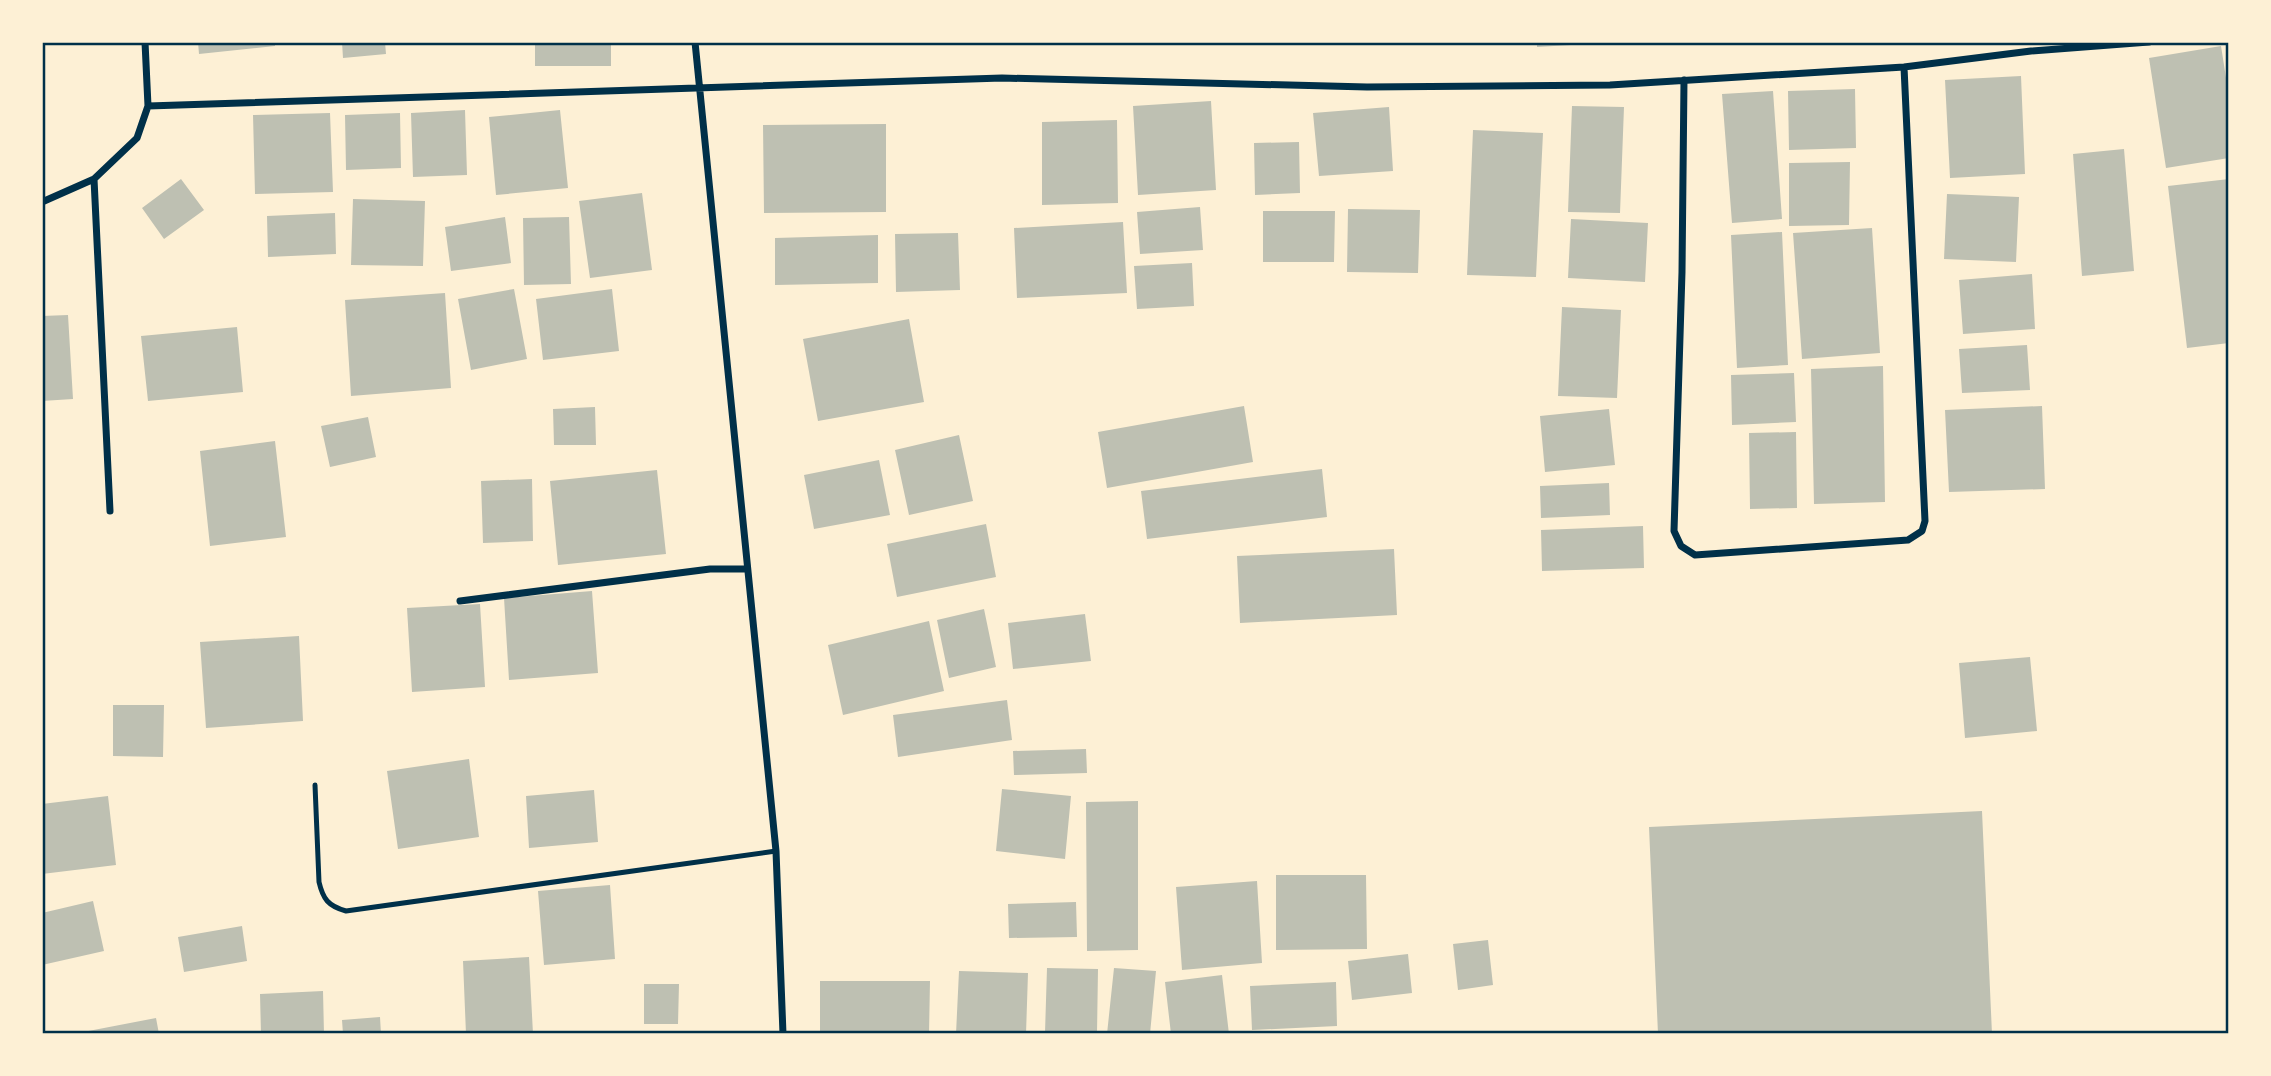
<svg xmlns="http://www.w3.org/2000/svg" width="2271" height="1076" viewBox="0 0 2271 1076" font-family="Signika,sans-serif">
<rect width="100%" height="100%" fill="#fdf0d5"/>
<!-- building -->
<path fill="#bec0b2" d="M198 42H275V46L199 54Z
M342 42H385L386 54 343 58Z
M535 42H611V66H535Z
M1537 42H1588V44L1537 47Z
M2221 46 2229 97V158L2166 168 2149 58Z
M2021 76 2025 174 1950 178 1945 80Z
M1855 89 1856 148 1789 150 1788 91Z
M1773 91 1782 219 1732 223 1722 94Z
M1211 101 1216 190 1138 195 1133 106Z
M1572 106 1624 107 1620 213 1568 212Z
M1389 107 1393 171 1319 176 1313 113Z
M465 110 467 175 413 177 411 113Z
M560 110 568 188 496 195 489 117Z
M330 113 333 192 255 194 253 115Z
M400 113 401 168 346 170 345 115Z
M1117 120 1118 203 1042 205V122Z
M886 124V212L764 213 763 125Z
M1473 130 1543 133 1536 277 1467 275Z
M1299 142 1300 193 1255 195 1254 143Z
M2124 149 2134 271 2082 276 2073 154Z
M1850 162 1849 225 1789 226V163Z
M181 179 204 210 164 239 142 208Z
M2229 179V343L2187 348 2168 186Z
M642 193 652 270 590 278 579 201Z
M1947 194 2019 197 2016 262 1944 259Z
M353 199 425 201 423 266 351 265Z
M1200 207 1203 250 1140 254 1137 212Z
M1348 209 1420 210 1418 273 1347 272Z
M1263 211H1335L1334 262H1263Z
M335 213 336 254 268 257 267 216Z
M505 217 511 263 451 271 445 227Z
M569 217 571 284 524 285 523 218Z
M1571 219 1648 223 1645 282 1568 278Z
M1123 222 1127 293 1017 298 1014 228Z
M1872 228 1880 353 1802 359 1793 233Z
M1782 232 1788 365 1737 368 1731 235Z
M958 233 960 290 896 292 895 234Z
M878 235V283L775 285V238Z
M1192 263 1194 306 1137 309 1134 266Z
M2032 274 2035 329 1963 334 1959 280Z
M514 289 527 359 471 370 458 299Z
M612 289 619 351 543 360 536 299Z
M445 293 451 388 351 396 345 300Z
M1562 307 1621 310 1617 398 1558 396Z
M68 315 73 399 42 401V316Z
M909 319 924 402 818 421 803 339Z
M237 327 243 392 148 401 141 336Z
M2027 345 2030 390 1962 393 1959 349Z
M1883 366 1885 502 1814 504 1811 369Z
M1794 373 1796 422 1732 425 1731 375Z
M1244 406 1253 462 1107 488 1098 432Z
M2042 406 2045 489 1949 492 1945 410Z
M595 407 596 445H554L553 409Z
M1609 409 1615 465 1545 472 1540 416Z
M368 417 376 457 330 467 321 426Z
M1796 432 1797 508 1750 509 1749 433Z
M959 435 973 501 909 515 895 450Z
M275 441 286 537 210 546 200 451Z
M879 460 890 515 814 529 804 475Z
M1322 469 1327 517 1147 539 1141 491Z
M657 470 666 554 558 565 550 481Z
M532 479 533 541 483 543 481 481Z
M1609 483 1610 515 1541 518 1540 486Z
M986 524 996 577 897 597 887 544Z
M1643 526 1644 568 1542 571 1541 530Z
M1394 549 1397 615 1240 623 1237 556Z
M592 591 598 673 509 680 504 598Z
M480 604 485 687 412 692 407 608Z
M984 609 996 667 949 678 937 620Z
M1085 614 1091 661 1013 669 1008 623Z
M929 621 944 691 843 715 828 645Z
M299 636 303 721 206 728 200 642Z
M2030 657 2037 731 1965 738 1959 663Z
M1007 700 1012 740 898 757 893 715Z
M113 705H164L163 757 113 756Z
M1086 749 1087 773 1014 775 1013 751Z
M469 759 479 837 398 849 387 771Z
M1002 789 1071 796 1065 859 996 851Z
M594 790 598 842 529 848 526 796Z
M108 796 116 865 42 874V804Z
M1138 801V950L1087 951 1086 802Z
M1982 811 1992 1034H1658L1649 827Z
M1276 875H1366L1367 949 1276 950Z
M1257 881 1262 963 1182 970 1176 887Z
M610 885 615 959 544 965 538 891Z
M93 901 104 951 42 965V913Z
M1076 902 1077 937 1009 938 1008 904Z
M242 926 247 961 184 972 178 937Z
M1488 940 1493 985 1458 990 1453 944Z
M1408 954 1412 993 1352 1000 1348 961Z
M529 957 533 1034H466L463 961Z
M1047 968 1098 969 1097 1033H1045Z
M1114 968 1156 971 1150 1034H1107Z
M959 971 1028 973 1026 1034H956Z
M1222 975 1229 1034H1171L1165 982Z
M820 981H930L929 1034H820Z
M1336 982 1337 1026 1252 1030 1250 986Z
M644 984H679L678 1024H644Z
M323 991 324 1034H261L260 994Z
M380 1017 381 1034H343L342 1020Z
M156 1018 159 1034H78V1033Z"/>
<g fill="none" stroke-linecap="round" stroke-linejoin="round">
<!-- service -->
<path stroke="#003049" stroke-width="5" d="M315 785 319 882C323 899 328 906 346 911L776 851"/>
<!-- minor -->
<path stroke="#003049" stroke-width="7" d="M695 42 776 851 783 1034
M1684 80 1682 272 1674 531 1681 546 1695 555 1908 540 1922 531 1925 521 1904 67
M148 106 1002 78 1367 87 1610 85 1904 67 2031 51 2149 42
M94 179 110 511
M42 202 94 179 137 138 148 106 145 42
M460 601 710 569H746"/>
</g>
<!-- border -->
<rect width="2271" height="1076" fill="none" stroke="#fdf0d5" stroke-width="88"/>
<rect x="44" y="44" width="2183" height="988" fill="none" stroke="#003049" stroke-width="2.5"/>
</svg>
